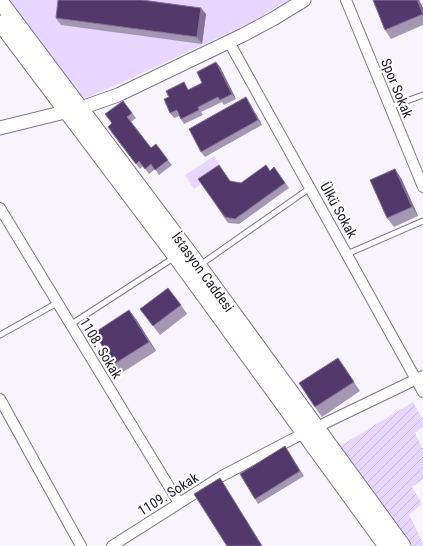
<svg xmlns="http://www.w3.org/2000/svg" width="423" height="546" viewBox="0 0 423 546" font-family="'Roboto Condensed',sans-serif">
<defs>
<pattern id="garden-furrows" width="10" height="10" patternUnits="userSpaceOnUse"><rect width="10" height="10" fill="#e9d6ff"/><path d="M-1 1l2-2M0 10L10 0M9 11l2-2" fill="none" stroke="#c7b7da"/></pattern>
</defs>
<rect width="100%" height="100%" fill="#f7f4fb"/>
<!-- grass -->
<path fill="#e9d6ff" d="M7 0H288L254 21 112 87 83 99Z
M214 156 223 170 194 189 185 175Z"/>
<!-- garden -->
<path fill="url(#garden-furrows)" d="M413 402 423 420V427L415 433 423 450V479L412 487 422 504 409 515 423 543V546H413L340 446Z"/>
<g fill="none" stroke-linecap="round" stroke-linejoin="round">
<!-- service casing -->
<g stroke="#837592" stroke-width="7">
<path id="service" d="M390 107 423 95
M347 254 423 221
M200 265 310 188
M70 325 175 257
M0 335 57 303"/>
</g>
<!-- minor casing -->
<g stroke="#837592" stroke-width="12">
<path id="minor" d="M346 0 423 187
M229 42 423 392
M0 208 179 503
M0 399 81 546
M317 427 423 376
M112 546 222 476 304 433"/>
</g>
<!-- tertiary casing -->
<g stroke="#837592" stroke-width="15">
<path id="tertiary" d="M0 128 81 108 118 95 243 35 273 19 304 0"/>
</g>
<!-- secondary casing -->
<g stroke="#837592" stroke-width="17">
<path id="secondary" d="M0 1 199 266 403 546
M0 23 176 257 386 546"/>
</g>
<!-- service -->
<use href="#service" stroke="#fff" stroke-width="5"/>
<!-- minor -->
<use href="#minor" stroke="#fff" stroke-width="10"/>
<!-- tertiary -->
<use href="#tertiary" stroke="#fff" stroke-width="13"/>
<!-- secondary -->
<use href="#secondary" stroke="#fff" stroke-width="15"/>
</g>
<!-- wall -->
<path fill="#a596b3" d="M373 0H419L423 8V25L391 39 385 30Z
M206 14 202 44 61 25 56 18Z
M216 62 220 67 236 99 224 105 222 102 201 112 203 115 184 124 179 116 174 118 170 113 169 97 184 82 188 90 202 83Z
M246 97 249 102 262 125 205 157 201 152Z
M123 101 136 118 131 122 151 148 168 160 172 165 159 175 155 169 149 174 143 166 140 169 111 132 112 123Z
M274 167 289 188 239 224 228 223 198 179 230 181 241 183 270 171Z
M401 178 418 216 394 227 387 218Z
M181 305 187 314 160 335 140 309Z
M136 319 156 351 120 374 114 364Z
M344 367 360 391 322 417 315 407Z
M285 446 304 476 258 504 255 499Z"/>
<!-- shaded-wall -->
<path fill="#847196" d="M417 0H419L423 8V14Z
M201 8 206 14 202 44 197 37Z
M216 62 220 67 236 99 232 94Z
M246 97 249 102 262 125 258 120Z
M395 169 401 178 418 216 412 207Z
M129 310 136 319 156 351 149 342Z"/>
<!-- building -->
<path fill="#53396b" stroke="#847196" d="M58 0H142L201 8 197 37 56 18Z
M373 0H417L423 14 385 30Z
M216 62 232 94 220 100 218 97 198 107 199 110 181 119 177 110 170 113 164 99 169 97 166 91 184 82 188 90 202 83 197 72Z
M246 97 258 120 201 152 189 129Z
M123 101 132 113 127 117 151 148 156 144 168 160 155 170 151 164 145 169 139 161 136 164 108 127 112 123 105 114Z
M219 165 230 181 241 183 266 165 270 171 274 167 285 183 235 219 225 217 198 179Z
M395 169 412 207 387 218 370 180Z
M168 288 181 305 153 326 140 309Z
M129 310 149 342 114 364 94 333Z
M338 358 354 382 315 407 299 383Z
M285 446 300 471 255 499 240 474Z
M220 478 262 546H227L194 494Z"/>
<g text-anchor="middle" stroke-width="4" stroke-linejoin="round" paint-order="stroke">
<!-- street labels -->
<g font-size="14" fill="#1f1925" stroke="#fff">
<text transform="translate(397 88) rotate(68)" y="5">Spor Sokak</text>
<text transform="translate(339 210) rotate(61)" y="5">Ülkü Sokak</text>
<text transform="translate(203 272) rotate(54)" y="5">İstasyon Caddesi</text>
<text transform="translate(101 348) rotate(59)" y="5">1108. Sokak</text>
<text transform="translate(168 494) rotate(-32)" y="5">1109. Sokak</text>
</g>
</g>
</svg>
